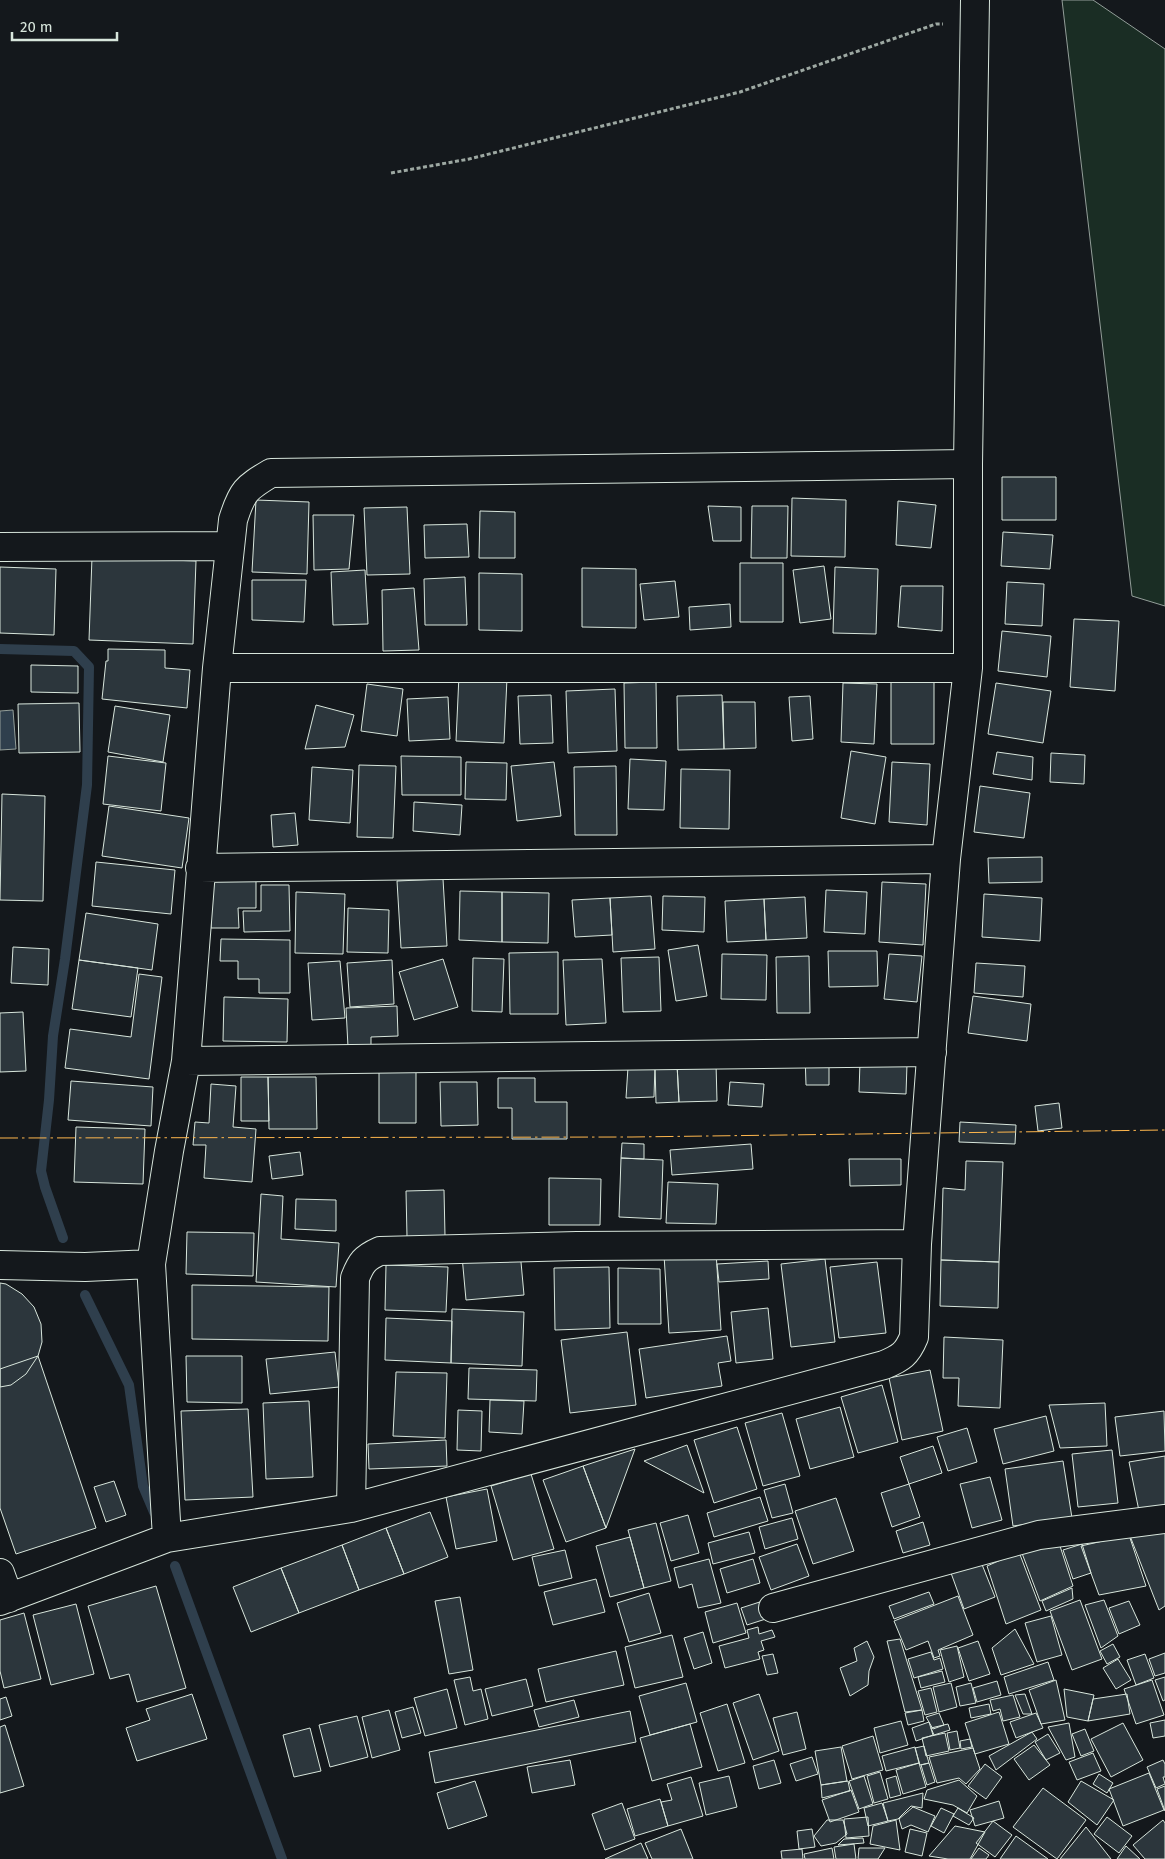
<svg xmlns="http://www.w3.org/2000/svg" width="1165" height="1859" viewBox="0 0 1165 1859" font-family="'Fira Sans',sans-serif">
<rect width="100%" height="100%" fill="#14181c"/>
<!-- green -->
<path fill="#1a2d24" stroke="#939e99" d="M1062 0H1093L1165 49V606L1132 596Z"/>
<!-- water -->
<path fill="#2f3f4d" stroke="#939e99" d="M13 710 16 749 0 750V711Z"/>
<g fill="none" stroke-linecap="round" stroke-linejoin="round">
<!-- stream -->
<path stroke="#2f3f4d" stroke-width="10" d="M0 649 74 651 89 667 87 785 65 959 53 1036 49 1100 41 1171 45 1187 63 1238
M85 1295 129 1385 143 1486 154 1512
M175 1566 282 1859"/>
</g>
<!-- building -->
<path fill="#2c363c" stroke="#d8e6dc" d="M1002 477H1056V520H1002Z
M792 498 846 500 845 557 791 556Z
M256 500 309 502 307 574 252 572Z
M898 501 936 505 931 548 896 545Z
M708 506 741 507V541H713Z
M752 506H788L787 558H751Z
M407 507 410 574 367 575 364 508Z
M480 511 515 512V558H479Z
M313 515H354L349 569 314 570Z
M467 524 469 557 425 558 424 525Z
M1003 532 1053 535 1050 569 1001 566Z
M92 557 196 561 193 644 89 640Z
M740 563H783V622H740Z
M824 566 831 619 800 623 793 570Z
M0 567 56 569 54 635 0 633Z
M835 567 878 569 876 634 833 633Z
M582 568 636 569V628L582 627Z
M365 570 368 624 333 625 331 572Z
M479 573 522 574V631L479 630Z
M465 577 467 625H425L424 579Z
M252 580H306L304 622 252 620Z
M675 581 679 617 644 620 640 584Z
M1007 582 1044 584 1042 626 1005 624Z
M901 586H943L942 631 898 627Z
M414 588 419 650 383 651 382 590Z
M730 604 731 627 690 630 689 607Z
M1074 619 1119 621 1115 691 1070 687Z
M1002 631 1051 636 1047 677 998 671Z
M108 649 165 650V668L190 670 187 708 102 699 106 661H108Z
M31 665 78 666V693L31 692Z
M459 675 507 678 504 743 456 741Z
M891 678H934V744H891Z
M656 682 657 748H625L624 683Z
M843 683 877 684 874 744 841 742Z
M996 683 1051 691 1043 743 988 734Z
M367 684 403 689 397 736 361 731Z
M615 689 617 751 568 753 566 691Z
M551 695 553 743 520 744 518 696Z
M722 695 724 749 678 750 677 696Z
M810 696 813 739 792 741 789 697Z
M448 697 450 739 409 741 407 699Z
M723 702H755L756 748 724 749Z
M79 703 80 752 19 753 18 704Z
M316 705 354 715 345 747 305 749Z
M115 706 170 715 163 762 108 752Z
M851 751 886 757 875 824 841 818Z
M997 752 1033 757 1032 780 993 774Z
M1051 753 1085 755 1084 784 1050 782Z
M108 756 166 763 161 811 103 804Z
M401 756 461 757V795H402Z
M630 759 666 761 664 810 628 809Z
M466 762 507 763 506 800 465 799Z
M554 762 561 816 517 821 511 766Z
M892 762 930 764 927 825 889 822Z
M359 765 396 766 393 838 357 837Z
M616 766 617 835H575L574 767Z
M312 767 353 770 350 823 309 820Z
M681 769 730 770 729 829 680 828Z
M980 786 1030 793 1024 838 974 832Z
M2 794 45 796 43 901 0 900Z
M414 802 462 805 460 835 413 831Z
M109 806 189 818 182 868 102 856Z
M295 813 298 845 273 847 271 815Z
M1042 857V882L989 883 988 858Z
M96 862 175 870 171 914 92 906Z
M256 877V908H238L239 928H211L210 878Z
M443 879 447 946 401 948 397 881Z
M882 882 926 884 923 945 879 942Z
M261 885H289L290 931 244 932 243 911H261Z
M826 890 867 892 865 934 824 932Z
M460 891 502 892V942L459 940Z
M296 892 345 894 343 954 295 953Z
M502 892 549 893 548 943 502 942Z
M984 894 1042 898 1040 941 982 937Z
M651 896 655 949 613 952 610 898Z
M663 896 705 897 704 932 662 930Z
M805 897 807 938 766 940 764 899Z
M610 898 612 935 575 937 572 900Z
M764 899 766 940 727 942 725 901Z
M348 908 389 910 388 953 347 952Z
M86 913 158 924 152 970 79 960Z
M221 939 290 940V993H259V979H238V961H220Z
M698 945 707 996 676 1001 668 950Z
M13 947 49 949 48 985 11 983Z
M828 951H877L878 986 829 987Z
M558 952V1014H510L509 953Z
M722 954 767 955 766 1000 721 999Z
M889 954 922 956 917 1002 884 999Z
M809 956 810 1013H777L776 957Z
M659 957 661 1011 623 1012 621 958Z
M473 958 504 959 502 1012 472 1011Z
M443 959 458 1007 414 1020 399 972Z
M602 959 606 1023 566 1025 563 960Z
M79 960 138 968 131 1017 72 1009Z
M392 960 394 1004 350 1007 347 963Z
M340 961 345 1018 312 1020 308 963Z
M976 963 1025 966 1023 997 974 993Z
M139 974 162 977 149 1079 65 1068 70 1029 131 1037Z
M973 996 1031 1004 1027 1041 968 1033Z
M224 997 288 999 287 1042 223 1041Z
M397 1006 398 1036 371 1037V1046L348 1047 346 1008Z
M23 1012 26 1071 0 1072V1013Z
M805 1054H829V1085H806Z
M860 1062 907 1064 906 1094 859 1092Z
M716 1063 717 1101 679 1102 677 1064Z
M677 1064 679 1102 656 1103 655 1065Z
M655 1065 654 1097 626 1098 628 1067Z
M379 1072H416V1123H379Z
M241 1077H268L269 1121H241Z
M268 1077H316L317 1129H269Z
M498 1078H535V1102H567V1139H512V1108H498Z
M71 1081 153 1087 151 1126 68 1120Z
M440 1082H477L478 1125 441 1126Z
M730 1082 764 1084 762 1107 728 1105Z
M211 1084 236 1086 233 1127 256 1129 252 1182 204 1178 206 1145H193L195 1122 209 1123Z
M1059 1103 1062 1128 1038 1131 1035 1106Z
M960 1122 1016 1125 1015 1144 959 1142Z
M76 1127 145 1129 143 1184 74 1182Z
M622 1143 644 1144V1159L621 1158Z
M751 1144 753 1169 672 1175 670 1150Z
M300 1152 303 1175 272 1179 269 1156Z
M621 1158 663 1160 661 1219 619 1217Z
M849 1159H901V1185L850 1186Z
M966 1161 1003 1162 999 1262 941 1260 943 1188 965 1190Z
M549 1178 601 1179 600 1225H549Z
M668 1182 718 1184 716 1224 666 1223Z
M444 1190 445 1236 407 1237 406 1191Z
M261 1194 283 1196 281 1239 339 1243 336 1287 256 1282Z
M296 1199 336 1200V1231L295 1229Z
M187 1232 254 1233 253 1276 186 1274Z
M520 1251 524 1295 466 1300 462 1256Z
M716 1252 721 1330 669 1333 664 1255Z
M825 1259 835 1342 791 1347 781 1264Z
M941 1260 999 1262 998 1308 940 1306Z
M768 1261 769 1279 719 1282 717 1264Z
M877 1262 886 1333 839 1338 830 1267Z
M386 1265 448 1267 446 1312 385 1310Z
M609 1267 610 1328 555 1330 554 1268Z
M618 1268 660 1269 661 1324H618Z
M0 1283 6 1284 22 1294 34 1307 41 1324 42 1342 38 1356 26 1374 11 1385 0 1387Z
M192 1285 329 1287 328 1341 192 1339Z
M768 1308 773 1359 736 1363 731 1312Z
M452 1309 524 1312 522 1366 451 1363Z
M386 1318 452 1321 451 1363 385 1360Z
M627 1332 636 1405 570 1413 561 1340Z
M727 1336 731 1361 718 1363 722 1386 646 1398 639 1349Z
M944 1337 1003 1340 1000 1408 958 1406 959 1378H943Z
M335 1352 339 1387 270 1394 266 1359Z
M38 1356 96 1528 16 1554 0 1508V1369Z
M186 1356H242V1403L187 1402Z
M469 1368 537 1370 536 1401 468 1399Z
M930 1370 943 1431 902 1440 889 1378Z
M396 1372 447 1373 445 1438 393 1436Z
M882 1385 898 1442 858 1453 841 1397Z
M490 1400 524 1401 522 1434 489 1432Z
M309 1401 313 1477 266 1479 263 1403Z
M1105 1403 1107 1446 1060 1448 1049 1405Z
M840 1407 854 1457 810 1469 796 1419Z
M248 1409 253 1497 185 1500 181 1411Z
M458 1410 482 1411 481 1451 457 1450Z
M1164 1411 1165 1451 1120 1456 1115 1417Z
M782 1413 800 1476 763 1486 745 1423Z
M1046 1416 1054 1451 1003 1464 994 1429Z
M737 1427 757 1489 714 1503 694 1440Z
M967 1428 977 1462 948 1471 937 1437Z
M446 1440 447 1466 369 1469 368 1444Z
M687 1445 704 1493 644 1461Z
M933 1446 942 1473 909 1484 900 1457Z
M635 1449 606 1528 583 1466Z
M1112 1450 1118 1503 1078 1507 1072 1454Z
M1165 1456V1507L1139 1511 1129 1462Z
M1063 1461 1072 1518 1013 1526 1005 1469Z
M583 1466 606 1528 566 1542 543 1480Z
M531 1474 554 1549 513 1560 491 1486Z
M990 1477 1002 1520 972 1528 960 1484Z
M114 1481 126 1515 106 1522 94 1487Z
M785 1484 793 1513 772 1518 764 1490Z
M909 1484 920 1517 892 1527 881 1493Z
M487 1489 497 1541 456 1549 446 1497Z
M760 1497 768 1521 714 1537 707 1513Z
M836 1498 854 1551 813 1564 795 1511Z
M430 1512 448 1557 404 1574 386 1528Z
M688 1515 699 1553 671 1561 660 1523Z
M792 1518 798 1539 765 1549 759 1527Z
M923 1522 930 1545 903 1553 896 1531Z
M656 1523 671 1581 644 1588 628 1530Z
M386 1528 404 1574 359 1590 342 1545Z
M749 1532 755 1553 713 1564 708 1543Z
M1165 1532V1606L1159 1610 1130 1536Z
M1129 1535 1146 1586 1099 1595 1081 1546Z
M630 1537 644 1588 610 1597 596 1546Z
M1059 1543 1073 1586 1040 1601 1020 1548Z
M797 1544 809 1576 771 1590 759 1557Z
M1082 1544 1091 1573 1073 1579 1063 1550Z
M342 1545 359 1590 299 1613 281 1568Z
M565 1550 572 1578 539 1586 532 1557Z
M1019 1552 1041 1610 1006 1624 987 1566Z
M709 1559 721 1603 698 1608 692 1584 679 1588 674 1568Z
M753 1559 760 1583 727 1593 720 1569Z
M981 1562 995 1597 964 1609 951 1573Z
M281 1568 299 1613 251 1632 233 1587Z
M596 1579 605 1612 553 1625 544 1592Z
M156 1586 186 1688 137 1702 129 1674 110 1679 88 1606Z
M1072 1588 1073 1599 1046 1611 1042 1601Z
M929 1592 934 1604 894 1619 889 1606Z
M649 1593 661 1633 629 1642 617 1603Z
M958 1596 973 1635 938 1650 940 1656 934 1658 928 1641 906 1650 894 1621Z
M460 1597 473 1670 449 1674 435 1601Z
M766 1600 772 1617 747 1625 741 1608Z
M1080 1600 1102 1659 1072 1670 1050 1611Z
M1104 1600 1118 1636 1101 1648 1085 1605Z
M1129 1601 1140 1625 1119 1634 1109 1608Z
M737 1603 746 1633 713 1643 705 1612Z
M76 1604 94 1674 51 1685 33 1615Z
M24 1613 41 1679 4 1688 0 1671V1620Z
M1051 1616 1062 1655 1037 1662 1025 1623Z
M758 1627 759 1634 772 1630 775 1637 761 1641 764 1650 758 1652 760 1659 725 1668 719 1646 749 1638 747 1630Z
M1015 1629 1034 1664 1001 1675 992 1648Z
M703 1632 712 1663 694 1669 684 1638Z
M672 1635 683 1677 635 1688 625 1647Z
M900 1639 922 1710 905 1712 887 1641Z
M867 1641 874 1657 869 1671 868 1685 850 1696 840 1668 857 1661 854 1648Z
M978 1641 990 1674 969 1681 958 1648Z
M1113 1644 1120 1657 1107 1664 1100 1651Z
M957 1646 964 1677 949 1682 940 1650Z
M616 1651 624 1685 546 1702 538 1669Z
M931 1652 934 1660 940 1658 943 1669 914 1678 908 1659Z
M1165 1653V1673L1155 1676 1149 1659Z
M773 1654 778 1673 767 1675 762 1656Z
M1145 1654 1154 1678 1136 1685 1127 1660Z
M1118 1659 1131 1680 1116 1689 1103 1668Z
M1048 1662 1054 1680 1009 1694 1004 1677Z
M942 1671 945 1682 921 1688 918 1677Z
M470 1677 473 1691 481 1689 488 1719 465 1725 454 1680Z
M1165 1677V1700L1163 1701 1155 1680Z
M526 1679 533 1706 492 1716 485 1689Z
M1056 1680 1065 1720 1041 1724 1029 1690Z
M1152 1680 1164 1715 1136 1724 1124 1689Z
M997 1681 1001 1695 977 1702 973 1688Z
M686 1683 697 1722 650 1735 639 1696Z
M951 1683 957 1707 939 1712 933 1687Z
M971 1683 976 1703 960 1706 956 1687Z
M931 1688 937 1712 925 1715 918 1691Z
M447 1689 457 1728 425 1736 414 1698Z
M1064 1689 1094 1695 1088 1721 1067 1717Z
M192 1694 207 1739 137 1761 126 1728 150 1720 146 1709Z
M759 1694 779 1751 753 1760 733 1703Z
M1025 1694 1032 1714H1023L1015 1695Z
M1127 1694 1130 1714 1088 1721 1093 1699Z
M1013 1695 1020 1717 1003 1721 1000 1709 993 1711 990 1700Z
M6 1697 12 1716 0 1720V1699Z
M574 1700 579 1717 539 1727 534 1710Z
M727 1704 745 1763 718 1771 700 1713Z
M989 1704 991 1714 971 1718 969 1708Z
M413 1707 421 1733 402 1738 395 1712Z
M389 1710 400 1750 372 1758 362 1717Z
M922 1710 924 1721 908 1725 905 1713Z
M630 1711 636 1742 435 1783 429 1752Z
M797 1712 806 1749 783 1755 773 1718Z
M999 1712 1009 1744 975 1754 965 1723Z
M939 1713 944 1725 933 1729 926 1717Z
M1036 1713 1043 1728 1016 1738 1010 1722Z
M357 1716 368 1757 330 1767 319 1725Z
M1165 1720V1736L1153 1738 1150 1723Z
M901 1721 908 1745 880 1753 874 1728Z
M929 1722 933 1735 916 1741 912 1728Z
M1069 1723 1075 1757 1066 1760 1048 1727Z
M1123 1723 1143 1760 1111 1777 1091 1739Z
M690 1724 702 1767 652 1781 640 1738Z
M948 1724 950 1730 934 1735 931 1728Z
M5 1725 24 1786 0 1793V1727Z
M310 1728 321 1771 294 1777 283 1735Z
M1085 1729 1094 1751 1081 1756 1072 1734Z
M957 1731 960 1748 950 1750 947 1733Z
M1032 1732 1037 1739 996 1770 989 1756Z
M945 1733 949 1751 926 1756 922 1738Z
M1048 1734 1060 1753 1046 1760 1035 1742Z
M873 1736 883 1770 852 1779 842 1746Z
M970 1739 972 1747 961 1749 960 1741Z
M1034 1745 1050 1765 1029 1780 1014 1759Z
M924 1746 929 1763 920 1765 915 1748Z
M841 1747 847 1781 821 1785 815 1751Z
M915 1747 919 1763 886 1771 882 1756Z
M973 1748 980 1769 966 1784 959 1778 937 1783 929 1757Z
M1093 1753 1101 1771 1077 1780 1069 1762Z
M812 1757 818 1774 796 1781 790 1764Z
M570 1760 575 1785 532 1793 527 1767Z
M774 1760 781 1783 759 1789 753 1766Z
M1163 1760 1165 1764V1777H1163L1165 1784 1156 1788 1147 1767Z
M919 1763 926 1787 903 1794 896 1770Z
M929 1763 935 1782 927 1785 921 1765Z
M985 1764 1002 1777 986 1799 968 1786Z
M880 1772 888 1799 874 1803 867 1776Z
M1149 1773 1164 1810 1123 1826 1109 1789Z
M1099 1774 1113 1783 1107 1793 1093 1784Z
M729 1776 737 1807 706 1815 699 1783Z
M864 1776 873 1804 859 1809 849 1781Z
M896 1776 901 1795 890 1798 886 1779Z
M691 1777 703 1816 668 1826 661 1802 672 1800 667 1784Z
M959 1780 977 1796 967 1813 953 1805 924 1799 927 1790Z
M475 1781 487 1816 448 1829 437 1793Z
M848 1781 850 1791 822 1798 821 1785Z
M1081 1781 1114 1800 1097 1825 1068 1802Z
M1165 1786V1811L1157 1789Z
M1043 1788 1086 1820 1057 1859 1013 1827Z
M851 1790 859 1812 830 1822 822 1800Z
M923 1793 922 1808 911 1806 898 1819 888 1821 883 1803Z
M660 1799 668 1826 635 1836 627 1809Z
M999 1801 1004 1818 975 1826 970 1810Z
M622 1803 635 1839 605 1850 592 1814Z
M882 1803 888 1821 868 1826 864 1808Z
M913 1807 935 1816 928 1832 911 1825 902 1829 899 1819Z
M941 1808 954 1814 944 1833 931 1826Z
M958 1808 974 1818 969 1825 953 1816Z
M868 1817 869 1836 846 1838 844 1819Z
M1107 1817 1132 1836 1119 1853 1094 1834Z
M827 1820H843L847 1834 836 1843 821 1846 814 1836Z
M896 1820 900 1850 870 1844 873 1826Z
M1163 1820 1165 1823V1859H1145L1133 1845Z
M993 1821 1012 1835 995 1857 976 1843Z
M955 1826 985 1832 970 1859H948L929 1856Z
M1086 1827 1111 1859H1060Z
M681 1829 693 1859H652L645 1843Z
M812 1829 815 1847 799 1849 797 1831Z
M910 1829 927 1833 922 1856 905 1852Z
M1016 1836 1048 1859H1000Z
M863 1838 864 1843 838 1845 844 1839Z
M641 1843 648 1859H605Z
M854 1844 856 1859H836L834 1847Z
M1126 1846 1140 1859H1117Z
M832 1848 834 1859H805L804 1854Z
M859 1848H885L878 1859H858Z
M979 1848 989 1855 986 1859H971Z
M802 1849 803 1859H782L781 1851Z"/>
<g fill="none" stroke-linecap="round" stroke-linejoin="round">
<!-- minor casing -->
<g stroke="#d8e6dc" stroke-width="30">
<path id="minor" d="M0 547 230 546
M217 668H968
M200 868 946 859
M186 1061 932 1052
M0 1265 85 1267 151 1264
M351 1508 355 1278C361 1263 364 1258 380 1251L577 1246 917 1244
M167 1538 151 1264 169 1151 186 1061 217 668 233 520C242 491 246 488 271 473L968 464
M0 1573 9 1598
M0 1601 167 1538 351 1508 884 1365C901 1358 907 1354 914 1337L917 1244 946 859 968 668V464L975 0
M773 1608 1039 1535 1165 1519"/>
</g>
<!-- path -->
<path stroke="#9da8a2" stroke-width="3" stroke-dasharray="4 2.5" stroke-linecap="butt" d="M391 173 469 159 740 92 936 24H943"/>
<!-- minor -->
<use href="#minor" stroke="#14181c" stroke-width="28"/>
<!-- power -->
<path stroke="#ffb74d" stroke-width="1" stroke-dasharray="18 4 2.5 4" stroke-linecap="butt" d="M0 1138 632 1137 1165 1130"/>
</g>
<!-- scale -->
<path d="M12 32v8h105v-8" fill="none" stroke="#d8e6dc" stroke-width="2.5"/>
<text x="20" y="32" font-size="15" fill="#d8e6dc" stroke="#14181c" stroke-width="4" paint-order="stroke">20 m</text>
</svg>
